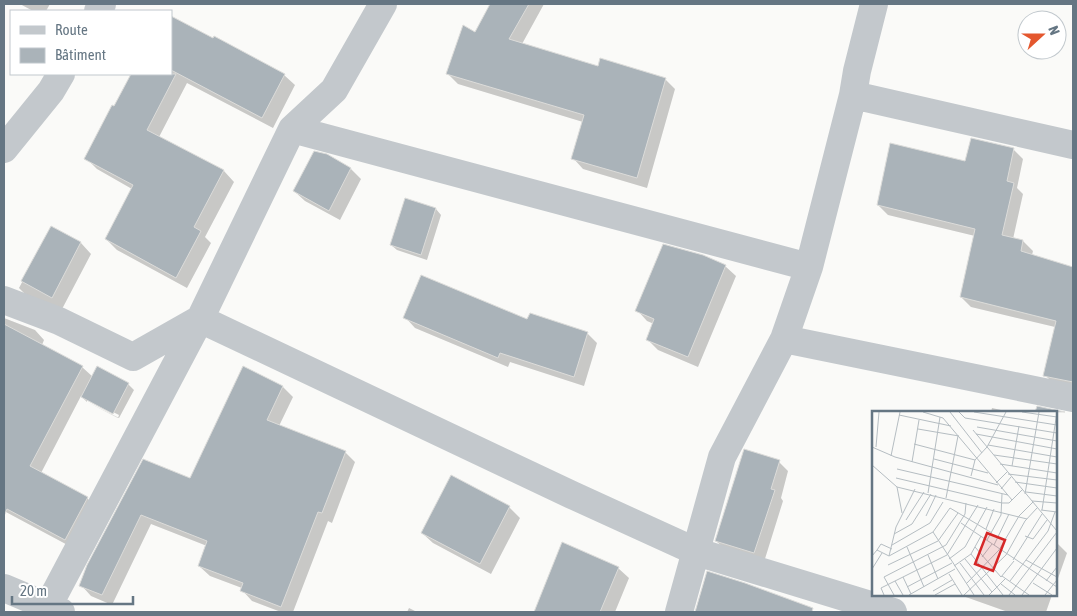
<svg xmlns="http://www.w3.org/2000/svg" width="1077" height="616" viewBox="0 0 1077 616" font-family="'Asap Condensed',sans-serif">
<rect width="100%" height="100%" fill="#fafaf8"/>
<!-- shadow -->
<path fill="#0003" d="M20 4H50L46 11H33Z
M492 4H544L522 44 599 67 665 79 675 89 647 188 583 169 573 158 583 122 458 84 448 74 475 33Z
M171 18 284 75 295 85 273 128 187 83 159 137 224 171 234 182 205 237 211 243 187 288 117 250 106 239 132 189 97 169 86 158 132 74H171Z
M1013 149 1023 159 1017 188 1023 194 1013 239 1023 241 1033 251 1032 255 1073 268V390L1055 385 1045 375 1055 327 971 307 961 297 975 236 888 215 878 205 966 163Z
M351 169 361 179 340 220 305 201 294 191Z
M406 200 436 209 441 215 427 260 397 250 391 245Z
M51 227 81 243 91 254 61 311 30 299 19 288Z
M725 266 736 276 698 367 658 350 647 339 654 324 647 321 637 310Z
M405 317 528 321 587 333 597 343 584 386 510 362 508 367 415 328Z
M4 318 35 330 44 340 42 345 82 367 93 377 128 384 134 390 119 418 87 402 118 418 119 415 87 399V402L81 396 41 473 87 498 97 508 75 549 4 511Z
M283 387 293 397 279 426 345 452 355 462 332 523 328 521 293 612H281L252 601 242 590V588L210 576 199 566 207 546 151 524 112 605 91 596 81 585 144 461 191 479Z
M992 408 1010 412H991Z
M779 462 788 471 781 498 783 501 764 562 726 550 716 541Z
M452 477 509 507 520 518 491 574 433 543 422 533Z
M1056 542 1067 553 1056 584Z
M563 544 618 568 629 578 615 612H535Z
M707 573 810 609 814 612H696Z
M960 595H1052L1046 612H1008Z
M409 608 417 612H407Z"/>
<!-- building -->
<path fill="#aab3b9" stroke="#dcdcda" d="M490 4H529L509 39 598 66 600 58 666 78 637 178 571 159 584 115 446 74 463 25 475 32Z
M171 16 213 38 214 36 285 74 262 118 171 70Z
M131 74H176L147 130 224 170 194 227 201 231 176 278 105 239 133 185 84 159 112 105 114 106Z
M971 138 1014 148 1007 181 1014 183 1002 235 1023 240 1021 251 1073 267V382L1043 376 1056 321 960 297 975 229 877 205 890 143 965 161Z
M314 151 327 154 351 168 329 211 293 191Z
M405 198 436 208 421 255 390 245Z
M51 226 81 242 52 298 21 281Z
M663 244 703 255 726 265 688 357 646 340 654 319 635 311Z
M421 275 527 319 530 313 588 332 574 377 500 353 498 358 403 318Z
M4 324 83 366 30 466 88 497 65 540 7 509 4 516Z
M97 366 129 383 113 414 81 397Z
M243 366 283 386 267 420 346 451 322 513 318 512 281 607 240 591 243 583 198 566 207 541 141 515 102 595 79 586 87 565 143 459 190 478Z
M1037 406 1065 412H1035Z
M744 449 780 460 771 489 775 490 754 553 715 541Z
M451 475 510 506 480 564 421 533Z
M562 542 619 567 600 612H534Z
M707 571 745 583 813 608 812 612H695Z"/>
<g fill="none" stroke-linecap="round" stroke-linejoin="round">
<!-- minor -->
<path stroke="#c3c8cc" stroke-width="28" d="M98 11 102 4
M853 95 1073 145
M292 129 809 267
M4 149 51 91 61 74
M4 300 59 321 133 357 200 319 572 495 697 552 893 612
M784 339 1073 398
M4 588 61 612
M45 612 200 319 292 129 334 90 383 4
M679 612 722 457 784 339 809 267 853 95 857 71 874 4"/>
</g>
<!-- overview -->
<g transform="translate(872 411)">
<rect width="185" height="185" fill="#fafaf8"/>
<path fill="none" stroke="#b5bdc2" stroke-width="1" d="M51 1 71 7 140 89M78 1 110 42M87 1 93 7 185 22M102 1 185 14M150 1 185 6M27 4 79 15M105 16 185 30M46 18 87 25M101 19 185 120M104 23 185 38M42 33 103 49M116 34 185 46M0 36 23 46 126 74M4 36 7 1M122 44 185 53M19 45 28 1M62 48 116 62M40 51 47 9M128 53 185 62M0 54 25 76 30 102M140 55 147 15M25 58 136 84M136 63 185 69M99 65 103 49 115 36 134 1M24 67 130 92H137L150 79M143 71 185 77M124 72 135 61M25 76 155 108M129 78 139 66M154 81 185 85M56 82 68 6M153 83 167 1M74 87 86 25M160 90 185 92M169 99 185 101M170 99 185 1M54 105 64 84M34 109 52 81M89 112 185 176M114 118 122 98M61 121 102 184M22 123 40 113 59 83M153 125 161 128 175 109M115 129 129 104 130 83M20 134 58 112 71 91M122 134 137 103M35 136 52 176M103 136 129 166 142 150M5 139 9 133 20 138M99 143 131 184M56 144 66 168M0 145 5 139 17 145 24 116 43 78M17 145 61 121 78 97 120 122M110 146 120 133M77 148 93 136 115 96M93 148 120 181M141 149 170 103M154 149 185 166M88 152 112 184M16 154 66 130 86 102M82 155 99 143 109 125M0 158 10 142M77 163 90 184M130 165 157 184M31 166 39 183M23 170 31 184M138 170 176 120 183 101M174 170 185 156M161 172 180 184M94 173 127 139 147 105 161 91M129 173 143 184M35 176 80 152M61 180 80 169M12 184 9 177 75 144 106 94M22 184 12 166 74 134 93 103 94 92M37 184 83 158M63 184 83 173M92 184 134 144 153 110 165 97M117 184 134 167M137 184 185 121M150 184 185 137M173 184 185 169"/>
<path fill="#d62828" fill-opacity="0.15" stroke="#d62828" stroke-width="2.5" d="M115 122 133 129 121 160 103 153Z"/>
<rect width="185" height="185" fill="none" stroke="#657683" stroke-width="2.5"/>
</g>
<!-- border -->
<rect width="1077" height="616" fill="none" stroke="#657683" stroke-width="10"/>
<!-- legend -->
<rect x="10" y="10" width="162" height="65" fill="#ffffff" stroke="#c1c8cd"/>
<rect x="20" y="26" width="25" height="8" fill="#c3c8cc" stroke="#c1c8cd"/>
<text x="55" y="35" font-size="15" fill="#657683">Route</text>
<rect x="20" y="48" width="25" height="15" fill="#aab3b9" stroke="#c1c8cd"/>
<text x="55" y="60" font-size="15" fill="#657683">Bâtiment</text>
<!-- north arrow -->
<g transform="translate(1042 35) rotate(69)"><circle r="24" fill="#ffffff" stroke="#c1c8cd"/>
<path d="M0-4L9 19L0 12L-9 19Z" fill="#e4572e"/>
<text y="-8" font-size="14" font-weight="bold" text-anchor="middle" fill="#657683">N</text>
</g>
<!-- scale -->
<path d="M12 596v8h121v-8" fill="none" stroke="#657683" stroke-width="2.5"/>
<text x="20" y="596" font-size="15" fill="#657683" stroke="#ffffff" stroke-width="4" paint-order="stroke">20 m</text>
</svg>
